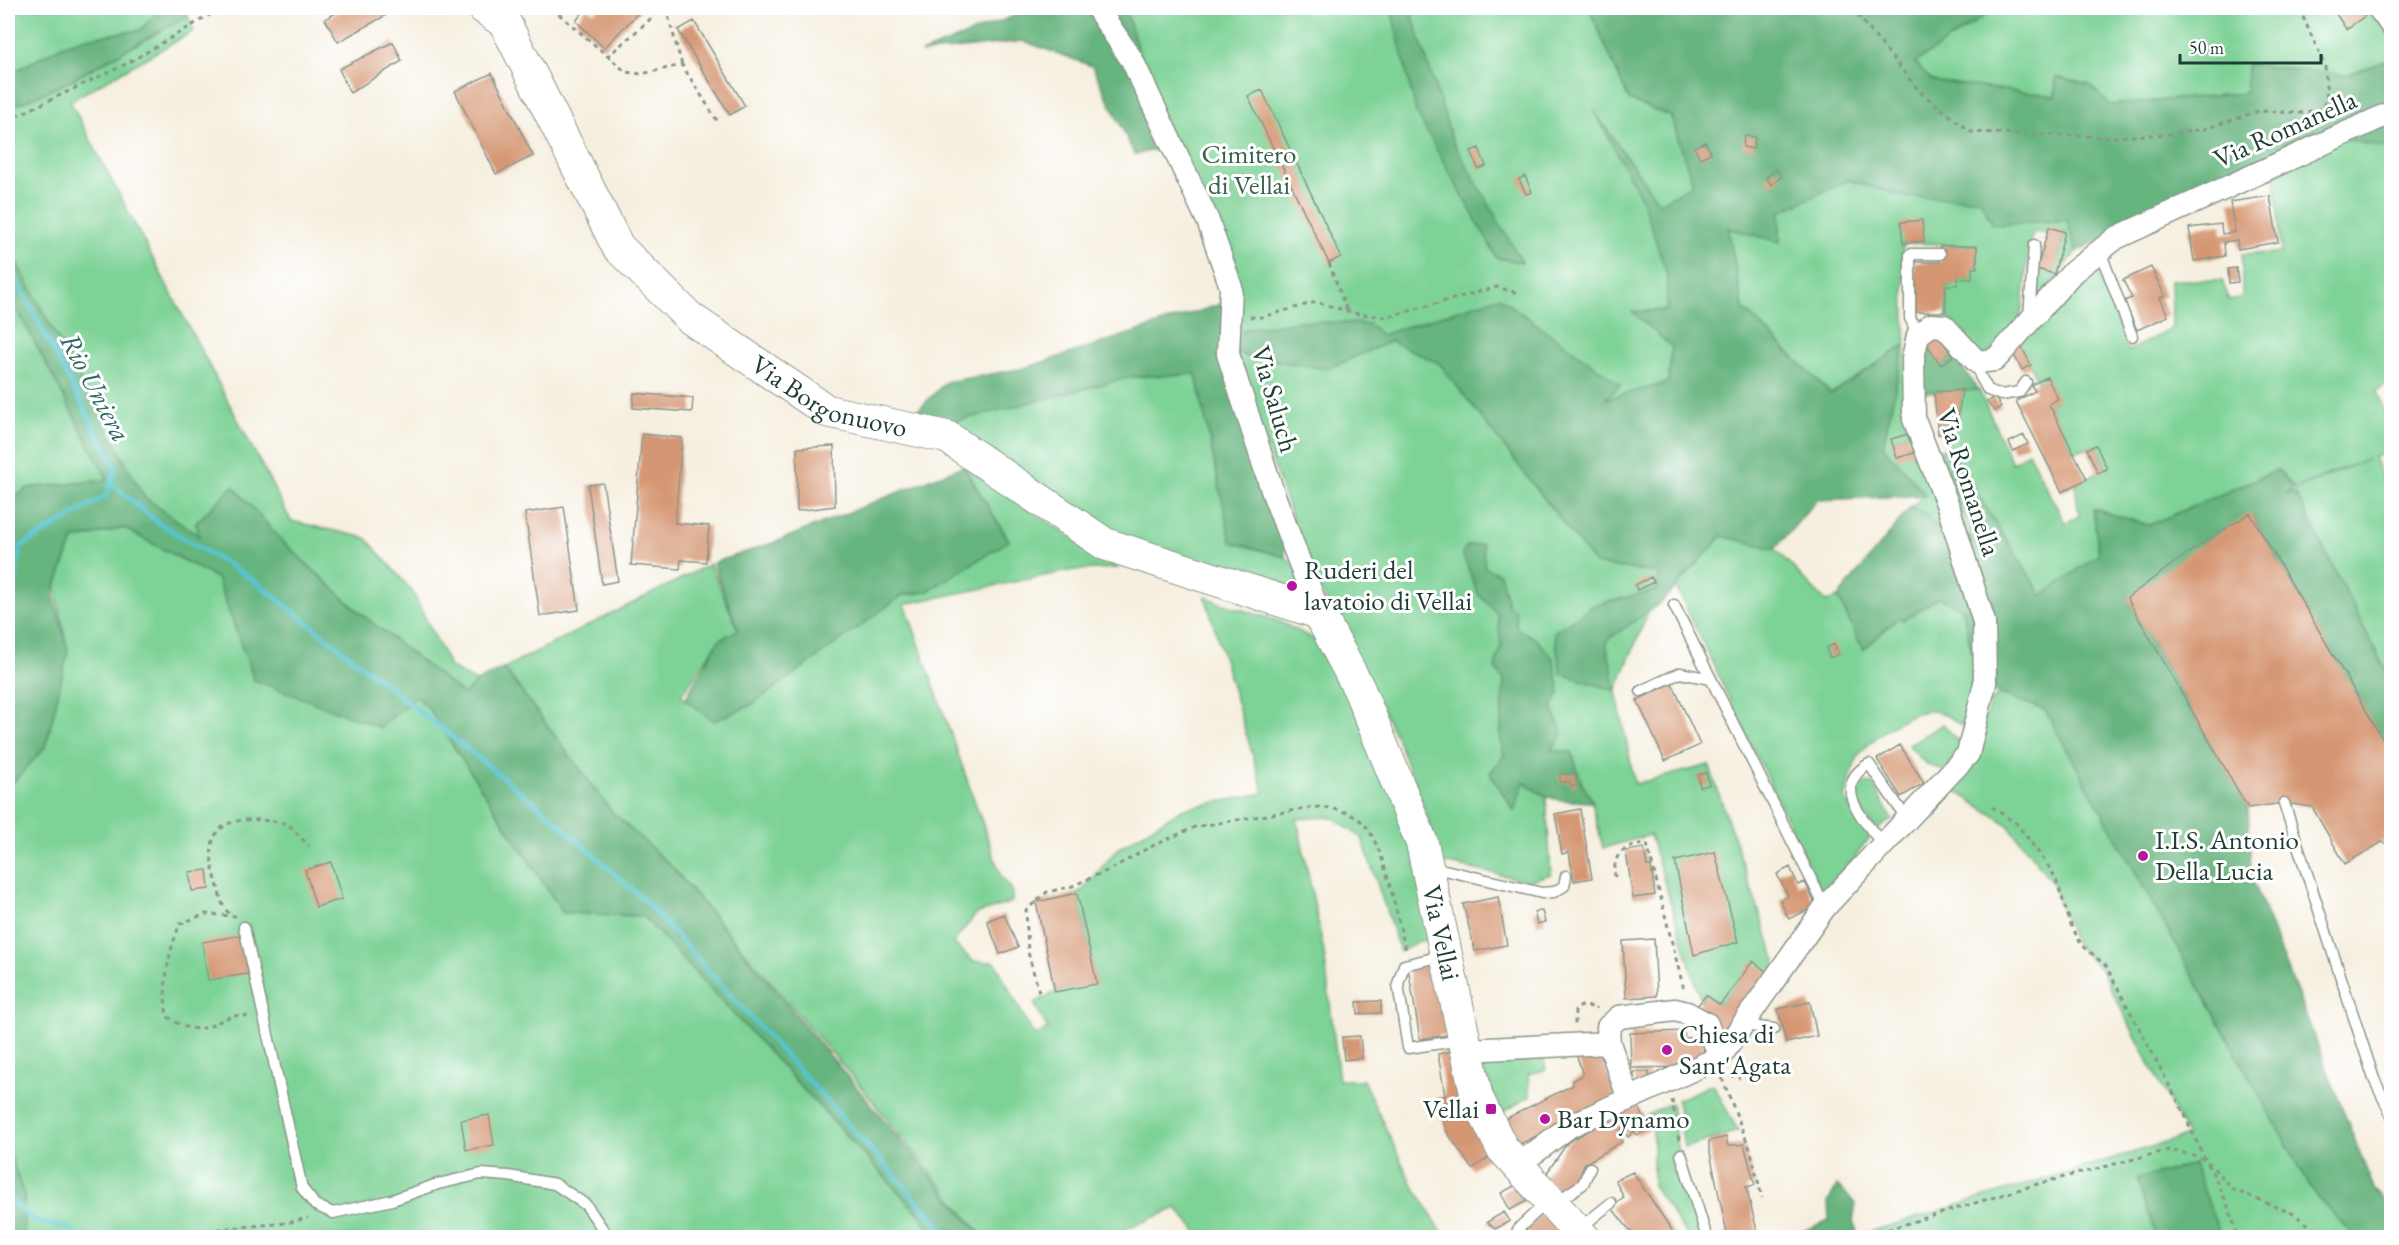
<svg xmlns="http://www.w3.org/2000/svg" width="2399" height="1245" viewBox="0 0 2399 1245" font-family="'EB Garamond',serif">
<rect width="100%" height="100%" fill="#fff"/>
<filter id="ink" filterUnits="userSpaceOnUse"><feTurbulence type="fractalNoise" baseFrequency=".0167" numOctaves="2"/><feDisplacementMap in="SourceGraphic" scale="12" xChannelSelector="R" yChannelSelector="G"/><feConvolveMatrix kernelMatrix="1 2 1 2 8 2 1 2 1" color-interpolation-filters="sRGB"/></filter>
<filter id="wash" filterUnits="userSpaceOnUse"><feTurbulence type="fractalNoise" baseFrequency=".008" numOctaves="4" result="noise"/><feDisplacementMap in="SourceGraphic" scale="24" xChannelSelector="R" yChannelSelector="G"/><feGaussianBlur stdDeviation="1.35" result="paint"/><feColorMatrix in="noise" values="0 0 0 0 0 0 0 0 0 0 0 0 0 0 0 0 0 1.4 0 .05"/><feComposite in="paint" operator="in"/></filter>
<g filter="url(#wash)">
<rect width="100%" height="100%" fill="#f6efdf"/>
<!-- green -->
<path fill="#7dd295" stroke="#4e8864" stroke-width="1.5" d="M8 8H163L140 30 87 38 64 45 8 75Z
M1125 8H1589L1629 100 1671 116 1693 184 1667 275V310L1633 312 1672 347 1668 383 1603 400 1499 297 1381 335 1245 329 1218 349 1223 289 1168 146Z
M1809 8H2391V59L2345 75 2247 64V93L2111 105 1932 81 1915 63Z
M188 16 194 31 70 101 291 521 366 538 412 591 450 667 476 682 464 695 359 612 282 541 233 486 196 523 201 537 144 497 8 247V108L62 85Z
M2341 136 2391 148V382L2377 391 2391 432V453L2374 457 2391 501V681L2296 494 2284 495 2370 458 2294 488 2278 470 2149 525 2093 509 2099 554 2042 596 1948 448 1949 425 1957 424 1962 390H1979L2012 463 2028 452 2065 523 2079 516 2075 485 2107 468 2096 445 2073 452 2049 404 2057 399 2038 382 2019 342 2093 256 2128 351 2172 328 2171 280H2222L2229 300 2242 297V254L2281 253 2274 166Z
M1848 180 1907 197 1980 199 1994 225 2068 220 2076 252 2035 304 2037 269 2054 274 2065 232 2049 228 2047 234 2033 232C2017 279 2041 337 1977 357L1947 316 1946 285H1957L1958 279H1971L1972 268H1977V247C1952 246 1928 241 1903 244L1908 434 1892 439 1914 453 1944 510 1962 570 1928 515 1911 507 1925 495 1883 446 1904 347 1831 394 1743 308 1728 228 1780 241V212Z
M8 292 108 480 28 488 8 502Z
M1391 341 1450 351 1658 573 1657 590 1616 691 1635 784 1709 765 1776 961 1772 976 1753 962 1720 1005 1706 995 1701 1001 1650 835 1603 848 1592 802 1546 797 1551 874 1529 881 1440 862 1427 816 1396 736 1309 567 1232 348 1327 369Z
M1196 374 1231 542 1285 557 1303 572 1287 593 1107 535 948 423 1130 377Z
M963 466 1118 568 1074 570 905 604 1001 876 1012 890V902L976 914 953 943 973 961 995 962 1034 1036 1048 1029 1034 1003 1055 992 1096 983 1077 893 1084 889 1117 849 1182 809 1264 793 1205 596 1217 602 1278 621 1326 645 1400 804 1435 940 1419 941 1400 952 1362 838 1332 817 1297 819 1324 952 1339 1080H1363L1410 1180 1445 1237H1201L1177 1208 1106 1237H983L856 1081 671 866 612 812 504 668 710 564 738 630 719 641 681 695 714 721 751 705 747 656 903 595 926 592 1009 540Z
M124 528 217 578 254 680 418 692 563 913 643 916 919 1214 935 1237H24V1195L8 1148V788L46 745 68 651 55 587 73 540Z
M1722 536 1775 549 1826 602 1838 597 1863 650 1899 617 1903 620 1939 597 1963 609 1972 654 1981 624 1969 731C1958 723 1946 713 1933 711 1911 708 1867 740 1857 759 1851 771 1848 786 1845 799L1870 837 1828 893H1822L1676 587Z
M2001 693 2045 710 2314 1193 2355 1237 1849 1238 2187 1136 2100 968 2074 943 2051 881 2007 824 1953 789 1968 769 1991 700Z
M1943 724 1962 746 1945 771 1925 763 1908 745Z
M1865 783 1872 784 1892 819 1876 831 1855 802V789Z
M1542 1053 1546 1070 1528 1074 1530 1096 1502 1113 1484 1075 1480 1059Z
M1713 1084 1738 1131 1684 1148 1677 1100Z
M1671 1103 1678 1154 1703 1235 1688 1237 1653 1186V1129L1646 1116Z"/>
<!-- forest -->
<path fill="#66b47e" stroke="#427859" stroke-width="1.5" d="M163 8H185L188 16 62 85 8 108V75L64 45 87 38 140 30Z
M1034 8H1125L1168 146 1135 155 1092 66 1023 41 921 53Z
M1391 8H1410L1453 142 1522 262 1497 258 1416 112Z
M1589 8H1853L1859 13 1883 8H1996L1915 63 1932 81 2055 96 2056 77 2089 85 2111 105 2246 93 2247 64 2345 75 2391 59V149L2311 132 2076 252 2067 220 1993 225 1980 199 1907 197 1848 180 1780 212V242L1728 228 1743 308 1831 394 1904 346 1883 446 1926 495 1817 500 1775 549 1722 536 1662 602 1606 641 1616 691 1561 674 1554 632 1594 605 1657 590 1658 573 1595 564 1439 363 1391 341 1327 369 1245 356 1232 348 1245 329 1300 321 1369 324 1382 335 1499 297 1621 385 1605 399 1668 383 1672 347 1632 312 1667 310V275L1642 199 1594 111 1659 203 1693 184 1671 116 1629 100Z
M8 247 144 497 200 537 196 523 233 486 282 541 359 612 464 695 476 682 504 668 612 812 671 866 982 1237H935L919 1214 643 916 563 913 427 706 416 696 380 728 254 680 217 578 124 528 73 540 53 593 68 651 46 746 8 788V502L28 488 108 480 8 292Z
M1224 303 1285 545V557L1231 542 1196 374 1130 377 948 423 913 415 946 382 1025 368Z
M1923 339 1941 364 1953 356 1979 390 1921 393Z
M1948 448 2042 596 2099 554 2093 509 2149 525 2278 470 2294 488 2286 494H2296L2391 681V755L2252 516 2127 598 2248 808 2251 875 2374 1189 2391 1207V1237H2355L2314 1193 2045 710 1993 691V607L1933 451Z
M963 466 1009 541 926 592 903 595 751 705 714 721 685 699 719 640 738 630 713 563 778 541Z
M1911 507 1928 515 1951 549 1981 624 1972 655 1963 609 1939 597 1903 620 1899 617 1863 650 1838 597Z
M1482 544 1485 568 1500 574 1508 605 1515 610 1517 629 1535 638 1553 658 1560 692 1552 707 1563 734 1551 750 1572 752 1581 782 1593 802C1563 801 1547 802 1524 782L1514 811 1490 773 1504 755 1500 741 1504 680 1495 668 1501 645 1497 613 1478 594 1462 553 1467 546Z
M8 1148 24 1195V1237H8Z
M2194 1164 2221 1237H2156L2137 1179Z
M1837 1185 1856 1204 1853 1221 1859 1237H1789L1829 1220 1828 1203Z"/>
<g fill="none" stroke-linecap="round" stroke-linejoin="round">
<!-- stream -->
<path stroke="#58c5ce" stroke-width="5" d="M8 264 116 469 106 496 20 547 8 629
M112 484 157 522 255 581 539 806 644 900 934 1219 947 1238
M8 1198 37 1222 70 1228 78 1238"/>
</g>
<g id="blocks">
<!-- building -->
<path fill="#d59773" d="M345 8H399L338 42 325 19Z
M586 8 595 12 598 8H643L604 48 576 21Z
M2332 8H2360L2365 16 2346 29Z
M694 21 745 106 730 115 678 30Z
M393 42 402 61 350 93 339 69Z
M492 73 533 156 496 174 455 91Z
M1262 90 1341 257 1329 263 1248 96Z
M1744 136 1755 137 1753 149 1743 147Z
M1705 142 1711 153 1700 158 1694 147Z
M1479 148 1486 166 1478 169 1471 151Z
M1776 169 1782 176 1772 185 1766 178Z
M1525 176 1532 192 1526 194 1519 179Z
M2270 196 2278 242 2238 249 2237 240 2224 242 2225 256 2194 261 2189 228 2221 224 2222 234 2235 232 2230 202Z
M1922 220 1924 241 1903 244 1901 222Z
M2049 227 2065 232 2054 274 2037 269Z
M1940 246H1977V268H1972V279H1958L1957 285H1946L1945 312H1914V262H1940Z
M2151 267 2165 296 2160 298 2168 316 2137 330 2124 301 2132 298 2123 280Z
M2236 268 2238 282 2229 283 2228 269Z
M1934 330 1953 356 1941 365 1923 339Z
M2019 342 2031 365 2022 370 2010 347Z
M2047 377 2058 399 2049 404 2087 479 2062 492 2016 401 2035 391 2031 385Z
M1962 390 1957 425H1949V434H1938L1934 392Z
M634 393 693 398 692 412 633 408Z
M1994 397 2001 406 1994 411 1987 402Z
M642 434 682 438 675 523 709 526 706 562 681 560 680 569 631 565Z
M1908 434 1914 453 1897 458 1891 439Z
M2024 435 2028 444 2013 451 2009 442Z
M2096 445 2107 469 2098 473 2087 449Z
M834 446 835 506 797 511V448Z
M603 483 618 581 602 584 588 485Z
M564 507 579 610 540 616 525 513Z
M2250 513 2392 755V846L2382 842 2345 864 2312 807 2284 803 2248 808 2127 598 2189 552Z
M1651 577 1654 582 1637 590 1635 585Z
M1834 644 1839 654 1830 658 1826 648Z
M1672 683 1700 745 1665 761 1637 700Z
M1900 745 1924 783 1901 797 1877 759Z
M1706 773 1709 785 1700 787 1698 775Z
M1560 774H1576V786H1571V782H1560Z
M1580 809 1592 878 1574 881 1569 852 1562 854 1555 814Z
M1644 848 1647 866H1651L1655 895 1633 898 1626 851Z
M1715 852 1738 942 1694 955 1675 861Z
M331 862 342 899 316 907 305 870Z
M1790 867 1798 885 1805 882 1816 906 1789 919 1780 900 1788 896 1777 874Z
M207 870 209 889 192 891 189 872Z
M1077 893 1097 984 1055 992 1036 902Z
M1498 897 1507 945 1475 951 1463 904Z
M1542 911 1545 922 1537 924 1534 912Z
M1004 914 1018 947 1000 954 987 921Z
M242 935 248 974 208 980 202 942Z
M1654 939 1657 996 1626 998 1623 941Z
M1753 961 1772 976 1727 1035 1694 1010 1706 995 1720 1005Z
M1441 962 1454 1034 1420 1039 1408 967Z
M1381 1001V1013L1358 1014 1357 1002Z
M1810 1002 1817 1036 1786 1043 1778 1009Z
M1684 1031V1038L1703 1037 1704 1062 1684 1067 1631 1068 1630 1033Z
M1360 1036 1362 1058 1344 1060 1342 1037Z
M1456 1050 1495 1153 1472 1169 1447 1132 1436 1098 1445 1096 1438 1054Z
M1575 1051H1600L1616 1097 1516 1146 1505 1119 1573 1085 1572 1081 1583 1075Z
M1634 1072H1649V1086L1634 1085Z
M1637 1104 1650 1129 1637 1135 1634 1131 1628 1137 1622 1128 1619 1132 1622 1142 1584 1164 1577 1185 1562 1196 1544 1177 1568 1142Z
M489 1115 494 1145 466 1150 461 1120Z
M1726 1137 1728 1146 1744 1144 1755 1185 1746 1187 1759 1238H1728L1709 1148V1141Z
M1633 1172 1677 1238H1636L1611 1207 1624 1198 1615 1180Z
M1516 1185 1527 1201 1510 1210 1501 1193Z
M1504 1212 1510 1221 1495 1229 1487 1222Z
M1540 1214 1554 1222 1571 1238H1521L1519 1234Z"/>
</g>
</g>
<g filter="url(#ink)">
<use href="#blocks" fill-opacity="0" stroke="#8a968a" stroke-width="1.5"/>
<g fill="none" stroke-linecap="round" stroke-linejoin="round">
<!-- lane casing -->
<g stroke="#8a968a" stroke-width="13">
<path id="lane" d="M2371 8 2392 36
M2100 251 2132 336
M2029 318 2034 245
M1918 335 1910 318V254H1940
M1977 362 1980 376 1988 390 2001 395 2019 392 2026 382
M1674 605 1825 907
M1641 691 1680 673 1711 679
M2284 803 2374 1079 2392 1116
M1883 845C1865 820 1829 787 1869 764L1907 819
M1432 867 1542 893 1554 892 1564 886 1566 876
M244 927 302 1188 315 1205 333 1213 392 1200 438 1184 481 1174 508 1176 555 1184 586 1205 609 1238
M1442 956 1404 965 1398 984 1408 1048 1462 1040
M1743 1025 1774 1029
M1681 1154 1707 1238
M1556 1202 1583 1184 1590 1168
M1580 1228 1611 1203
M1514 1238 1520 1227 1547 1202"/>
</g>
<!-- street casing -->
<g stroke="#8a968a" stroke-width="25">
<path id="street" d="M1097 8 1132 60 1208 221 1231 287 1228 354 1273 493 1319 613
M1467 1050 1609 1043
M1629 1099 1609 1043 1608 1027 1619 1017 1675 1010 1687 1013 1707 1024 1720 1057
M1518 1165 1570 1126 1720 1057 1825 907 1968 754 1985 683 1984 622 1948 506 1914 419 1913 358 1918 335 1931 325 1944 326 1977 362 1995 360 2073 272 2116 238 2392 112"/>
</g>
<!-- secondary casing -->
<g stroke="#8a968a" stroke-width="34">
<g id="secondary">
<path id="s1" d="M484 8 505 23 618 247 690 318 827 411 947 437 1105 544 1319 613 1359 689 1422 843 1477 1098 1502 1148 1584 1238"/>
</g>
</g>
<!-- path -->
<path stroke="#8a968a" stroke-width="3" stroke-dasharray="4.5 4.5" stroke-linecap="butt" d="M552 8 626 72 641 74 682 65 718 122
M666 8 682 65
M1852 8 1920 92 1971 132 2111 137 2171 134 2204 129 2259 111 2303 113 2320 109 2327 101 2325 66 2299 8
M607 57 663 8
M8 120 128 63 213 13 218 8
M1329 263 1347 311
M1250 317H1262L1316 302 1358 314 1387 317 1497 287 1520 294
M1992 807 2017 824 2047 864 2056 879 2071 925 2081 944 2106 966 2186 1117C2201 1158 2229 1193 2237 1238
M1615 877C1612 853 1624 846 1647 844L1684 990
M229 913C220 906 220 891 216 880 197 817 239 814 288 824L309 846
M236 916 205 914 180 924C168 953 162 985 167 1016 209 1049 220 1006 249 1017
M1039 992 1028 952 1026 910 1047 892 1070 887 1113 868 1148 848 1195 827 1314 807C1331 807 1349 811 1362 822 1385 843 1396 918 1406 949
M1575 1024V1011L1581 1006 1596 1007V1009
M1730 1075 1740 1078
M1722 1078 1751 1152 1762 1198
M1672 1100 1679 1140
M1879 1232 2041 1183 2169 1150 2197 1156 2209 1163 2234 1190 2294 1214 2326 1238
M119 1238 286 1223 308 1218"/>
<!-- lane -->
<use href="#lane" stroke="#fff" stroke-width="10"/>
<!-- street -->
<use href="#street" stroke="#fff" stroke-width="22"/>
<!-- secondary -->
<use href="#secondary" stroke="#fff" stroke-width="32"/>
</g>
</g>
<!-- markers -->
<g fill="#b5179e" stroke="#fff" stroke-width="2">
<circle cx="1292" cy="586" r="6"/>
<circle cx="2143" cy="856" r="6"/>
<circle cx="1667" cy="1050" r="6"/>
<rect x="1485" y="1103" width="12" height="12" rx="3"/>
<circle cx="1545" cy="1119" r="6"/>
</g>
<g text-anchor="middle" stroke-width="6" stroke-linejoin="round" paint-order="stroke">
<!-- street labels -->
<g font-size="27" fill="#1f3d34" stroke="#fff">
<text transform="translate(2285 129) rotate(-24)" y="9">Via Romanella</text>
<text dy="9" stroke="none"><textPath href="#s1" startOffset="540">Via Borgonuovo</textPath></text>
<text transform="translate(1275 399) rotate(74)" y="9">Via Saluch</text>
<text transform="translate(1969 482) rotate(72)" y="9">Via Romanella</text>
<text dy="9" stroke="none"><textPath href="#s1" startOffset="1426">Via Vellai</textPath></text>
</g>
<!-- park labels -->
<g font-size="27" fill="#36624c" stroke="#fff">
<text x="1249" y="163">Cimitero<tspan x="1249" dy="31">di Vellai</tspan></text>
</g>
<!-- poi labels -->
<g font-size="27" fill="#1f3d34" stroke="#fff" text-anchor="start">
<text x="1304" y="579">Ruderi del<tspan x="1304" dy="31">lavatoio di Vellai</tspan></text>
<text x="2155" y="849">I.I.S. Antonio<tspan x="2155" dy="31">Della Lucia</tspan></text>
<text x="1679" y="1043">Chiesa di<tspan x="1679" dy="31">Sant'Agata</tspan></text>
<text x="1479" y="1118" text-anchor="end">Vellai</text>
<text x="1557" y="1128">Bar Dynamo</text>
</g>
<!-- water labels -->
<g font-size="28" font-style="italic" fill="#306662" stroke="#fff">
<text transform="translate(96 387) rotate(62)" y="10">Rio Uniera</text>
</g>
</g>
<!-- margin -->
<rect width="2399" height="1245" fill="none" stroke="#fff" stroke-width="30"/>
<!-- scale -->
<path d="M2180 54v9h141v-9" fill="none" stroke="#1f3d34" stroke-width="3"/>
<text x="2189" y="54" font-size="18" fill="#1f3d34" stroke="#ffffff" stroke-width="4.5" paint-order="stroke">50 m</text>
</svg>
